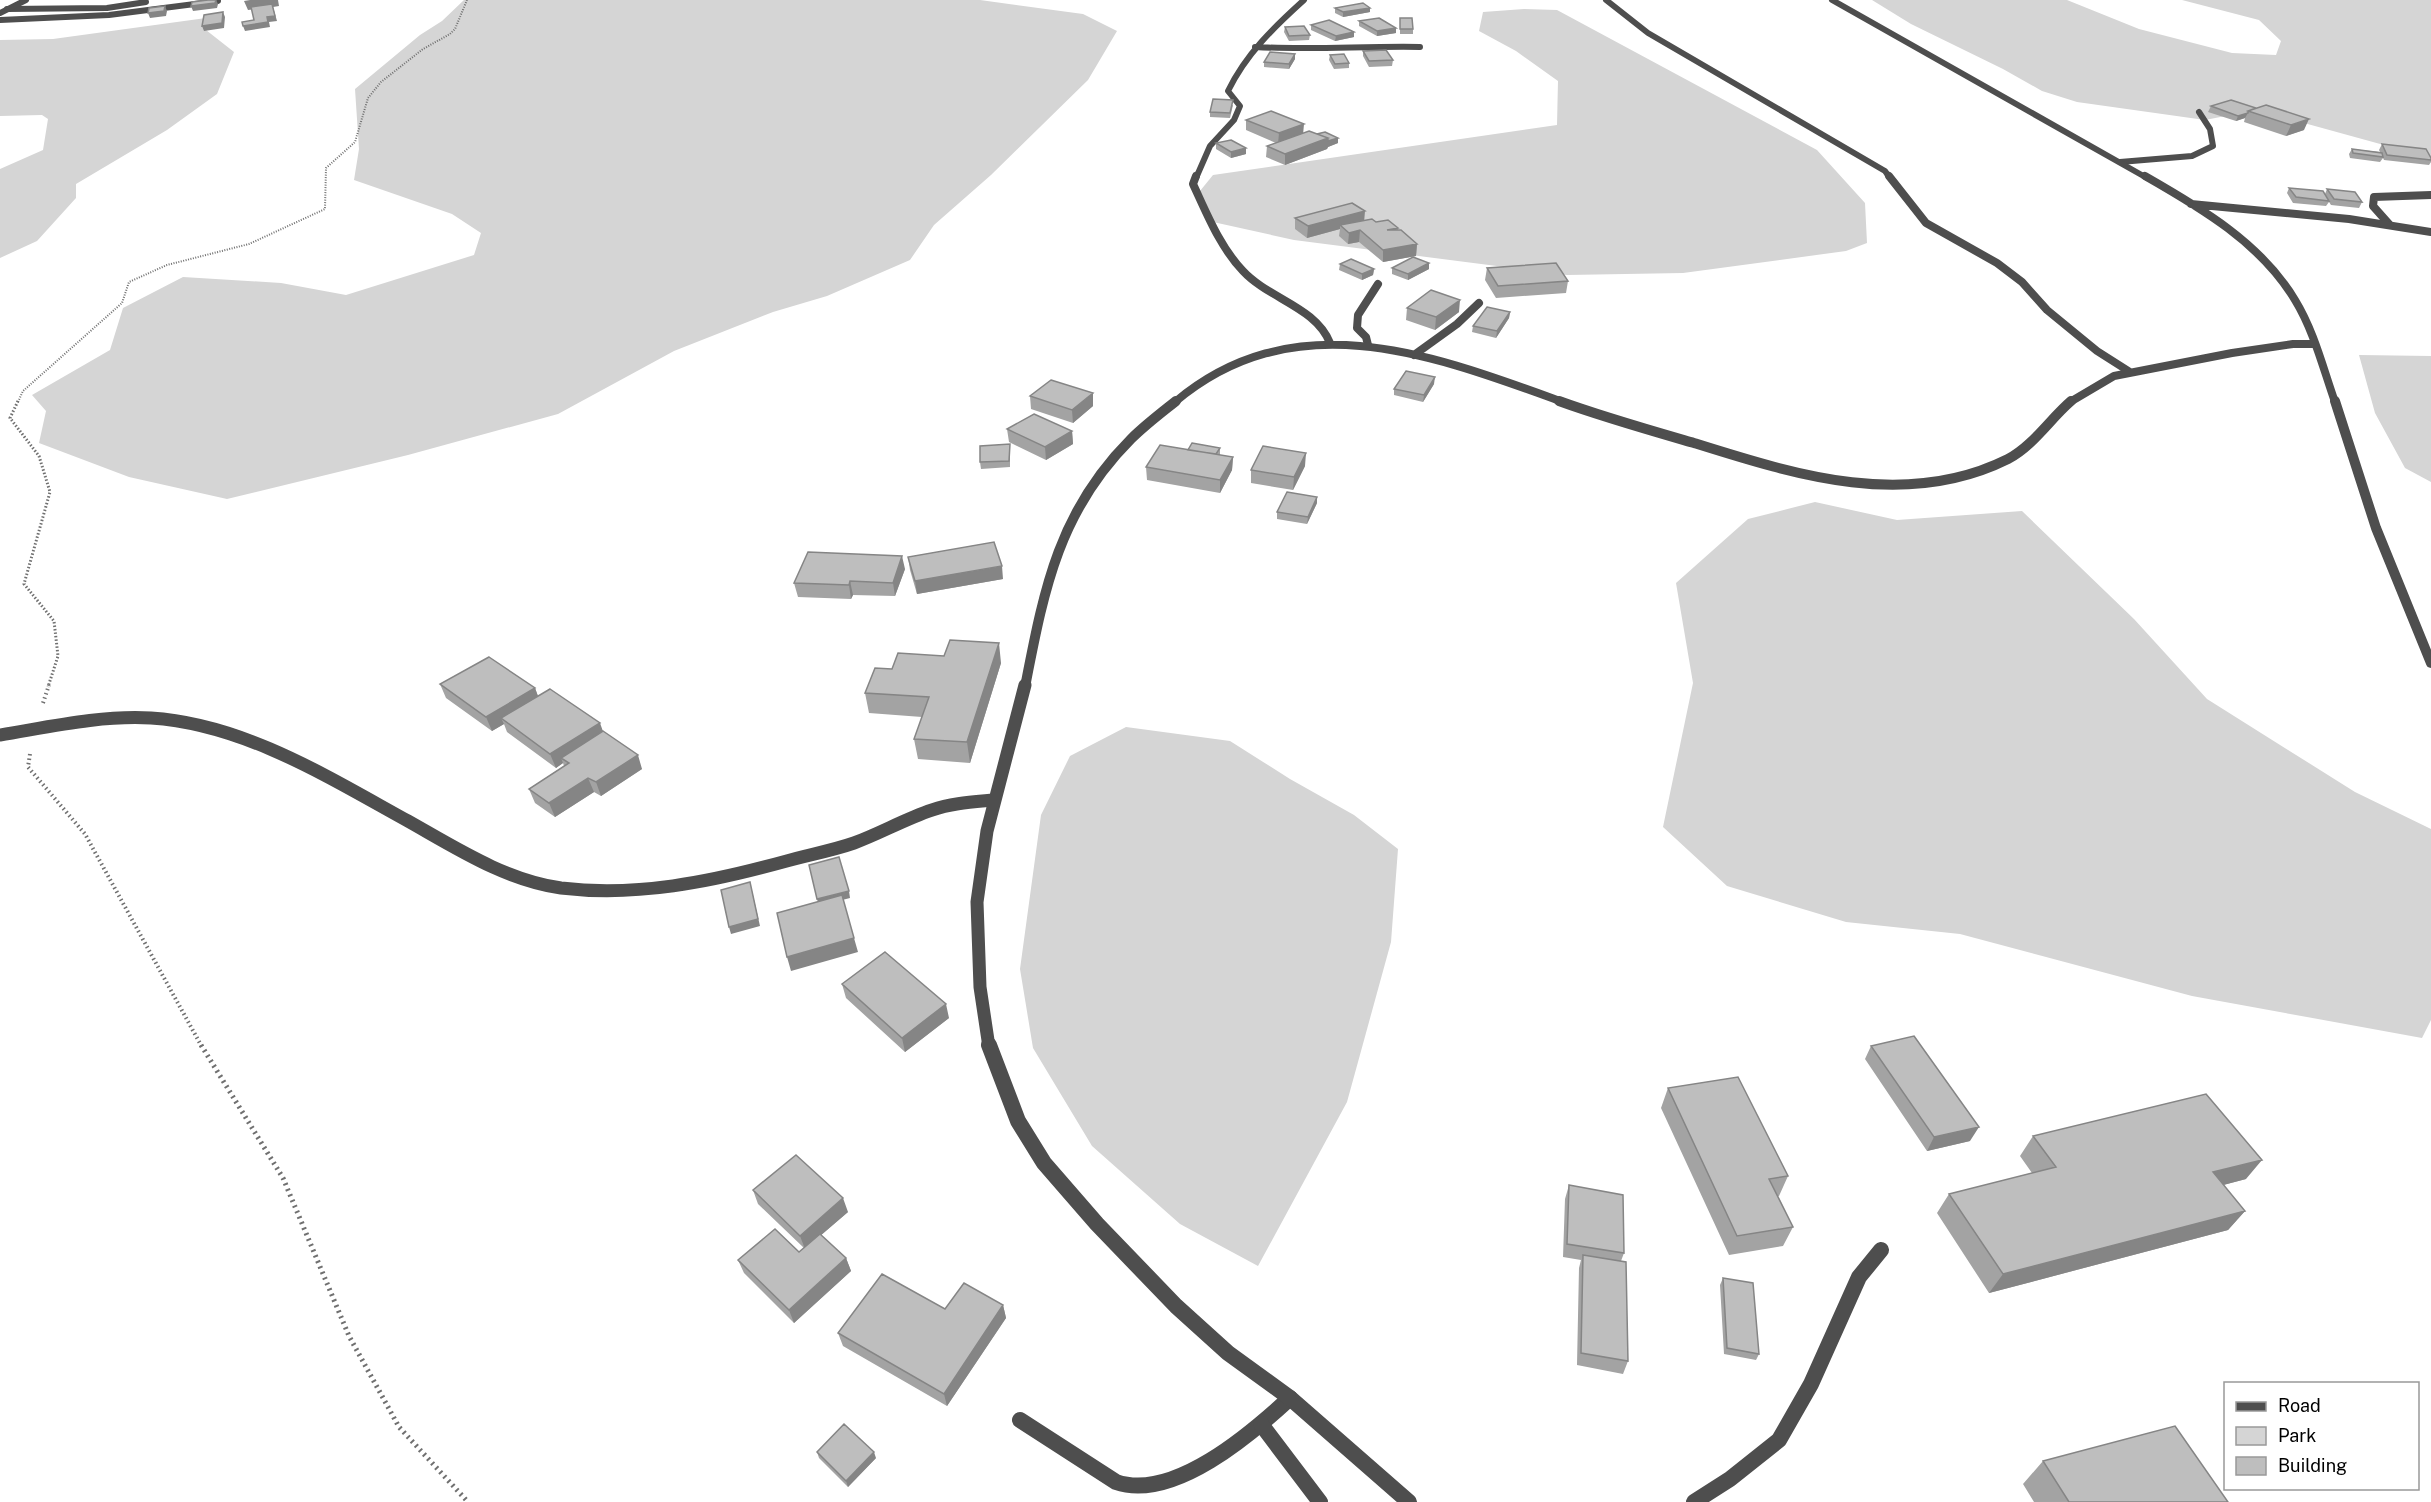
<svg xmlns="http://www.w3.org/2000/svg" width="2431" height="1502" viewBox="0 0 2431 1502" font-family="'Public Sans',sans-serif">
<rect width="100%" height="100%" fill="#fff"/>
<!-- green -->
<path fill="#d5d5d5" d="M464 0H980L1083 14 1117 31 1088 80 991 175 934 225 910 260 827 296 773 312 674 351 558 414 408 455 227 499 129 477 39 443 46 411 32 395 110 350 123 308 183 277 281 283 346 295 474 255 481 233 452 214 354 180 359 149 355 89 420 35 442 21Z
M1872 0H2067L2139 29 2232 53 2276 55 2281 41 2259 20 2182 0H2431V158L2304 123 2241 113 2205 120 2077 102 2042 91 2003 69 1911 24Z
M1524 9 1557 10 1817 150 1865 203 1867 243 1846 251 1683 273 1567 275 1294 240 1213 222 1200 191 1213 175 1557 125 1558 81 1516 51 1479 31 1483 12Z
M206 18V30L234 52 217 94 167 130 76 184V198L37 241 0 258V169L43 150 48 119 42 115 0 116V40L53 39Z
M2359 355 2431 356V482L2405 468 2375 413Z
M1815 502 1897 520 2022 511 2134 619 2207 699 2355 792 2431 829V1020L2422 1038 2192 996 1960 934 1846 922 1727 886 1663 827 1693 683 1676 583 1748 519Z
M1126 727 1230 741 1290 779 1354 815 1398 849 1391 942 1347 1102 1258 1266 1180 1224 1092 1146 1033 1048 1020 969 1041 815 1070 756Z"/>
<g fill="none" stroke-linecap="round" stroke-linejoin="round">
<!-- path-far3 -->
<path stroke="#707070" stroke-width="2" stroke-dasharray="1 1.5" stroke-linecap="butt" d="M18 402 23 391 122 303 129 282 167 265 249 244 325 209 326 168 355 142 368 98 381 82 423 49 450 34 455 29 467 0"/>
<!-- path-far2 -->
<path stroke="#707070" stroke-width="3" stroke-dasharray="1.5 2" stroke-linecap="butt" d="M18 401 10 418 39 456 50 492 24 584 54 621 58 656 48 687"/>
<!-- path-far1 -->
<path stroke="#707070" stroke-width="4" stroke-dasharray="1.5 3" stroke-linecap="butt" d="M43 703 49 685
M30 754 28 767 85 834 202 1047"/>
<!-- path -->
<path stroke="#707070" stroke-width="5" stroke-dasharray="2 4" stroke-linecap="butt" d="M201 1045 283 1178 349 1336 399 1427 468 1502"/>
<!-- lane-far2 -->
<path stroke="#4e4e4e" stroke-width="6" d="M7 9 107 8 146 2
M2120 162 2192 156 2213 146 2210 129 2199 112"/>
<!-- lane-far1 -->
<path stroke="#4e4e4e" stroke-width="8" d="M2389 224 2373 206 2374 197 2431 195
M1368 345 1366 337 1357 328 1358 315 1378 284"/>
<!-- lane -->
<path stroke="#4e4e4e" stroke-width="16" d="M1020 1420 1116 1482C1173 1502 1252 1433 1290 1398"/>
<!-- street-far4 -->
<path stroke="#4e4e4e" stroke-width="6" d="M1606 0 1648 33 1885 171 1890 178
M1832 0 2147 178
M0 13 26 0
M0 20 109 15 218 1
M1255 47C1310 50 1365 46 1420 47
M1196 178 1210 146 1234 120 1240 106 1228 91C1246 54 1274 27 1304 0"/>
<!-- street-far3 -->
<path stroke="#4e4e4e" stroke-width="8" d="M1196 176 1193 184C1207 214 1220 247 1243 271 1269 299 1316 307 1330 343
M1889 176 1926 223 1997 263 2022 282 2047 310 2097 351 2130 372
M2145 176C2201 208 2261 243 2295 300 2314 331 2323 368 2335 402
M2191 204 2349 219 2431 232
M1414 355 1457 324 1479 303
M1175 402C1295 301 1433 355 1563 402
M2070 402 2114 376 2232 353 2293 344H2315"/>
<!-- street-far2 -->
<path stroke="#4e4e4e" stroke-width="10" d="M1559 401C1603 417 1649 430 1694 443 1796 475 1906 510 2008 459 2033 446 2050 419 2071 401
M2335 401 2376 528 2431 663
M1025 687C1044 590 1058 512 1131 439 1145 425 1161 413 1176 401"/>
<!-- street-far1 -->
<path stroke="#4e4e4e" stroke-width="13" d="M0 735C49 727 101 715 151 718 244 724 328 777 408 821 456 848 505 880 561 888 637 897 710 882 783 862 807 855 831 851 854 843 881 833 905 819 932 810 952 803 973 802 994 800
M989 1047 980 987 977 902 987 831 1025 685"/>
<!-- street -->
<path stroke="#4e4e4e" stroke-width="16" d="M989 1045 1018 1121 1044 1163 1097 1224 1176 1306 1228 1353 1290 1398 1409 1502
M1261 1424 1320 1502
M1694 1502 1730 1479 1779 1440 1811 1384 1859 1277 1881 1250"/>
</g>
<!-- wall -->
<path fill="#a3a3a3" d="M1335 8H1370V12L1343 17 1335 13Z
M1400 18 1413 29V34H1400Z
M1359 21 1396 28V33L1377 36 1359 26Z
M1311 25 1354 32V37L1335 41 1311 30Z
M1285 27 1310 35 1309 40 1289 41 1284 32Z
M1363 51 1393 60 1392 66 1369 67 1363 56Z
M1295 54V59L1289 69 1264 67V62Z
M1330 55 1349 63V68L1334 69 1329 60Z
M2231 100 2304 130 2286 136 2244 122 2245 118 2236 121 2208 112 2211 106Z
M1233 105 1230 118 1210 117V112Z
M1246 120 1303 133 1317 134 1338 138V143L1328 147 1327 149 1285 165 1266 157 1267 146 1276 143 1246 130Z
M1216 143 1246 148V154L1231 158 1216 149Z
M2382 144 2431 158V162L2429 165 2384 160 2383 158 2380 162 2350 158 2349 154 2352 149 2380 152 2379 150Z
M2289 188 2325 194 2327 189 2362 202 2359 208 2331 205 2329 202 2326 206 2293 203 2287 193Z
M1295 218 1364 220 1376 222 1398 228V230L1417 244 1416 256 1383 262 1359 242 1348 244 1339 236 1340 229 1307 238 1295 229Z
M1429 263V269L1408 280 1392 274V268Z
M1340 264 1374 269 1373 275 1362 280 1339 270Z
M1487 268 1568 281 1566 293 1496 298 1485 280Z
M1407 308 1459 312 1435 330 1406 320Z
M1510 312 1509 318 1496 338 1472 332 1473 326Z
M1434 384 1423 402 1394 395V389Z
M1030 396 1093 406 1073 423 1031 409Z
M1007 429 1072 431 1073 444 1046 460 1009 442Z
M1010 444V467L981 469 980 462Z
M1220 448V455L1233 457 1232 470 1220 493 1147 480 1146 467 1188 450Z
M1305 466 1293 490 1251 483V470Z
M1317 503 1307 524 1277 519V512Z
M908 557 1003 579 917 594 910 570Z
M905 569 895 596 853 595 851 599 798 597 794 583Z
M1001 663 970 763 918 759 914 739 922 717 869 713 865 693 892 669Z
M440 684 535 688 538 696 603 731 642 769 601 796 594 792 555 817 535 803 529 789 564 766 563 763 556 768 507 732 504 724 492 731 446 698Z
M842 984 949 1018 905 1052 846 998Z
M1871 1046 1970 1141 1927 1151 1865 1059Z
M1668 1088 1788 1176 1779 1196H1778L1793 1227 1783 1246 1729 1255 1661 1108Z
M2033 1136 2246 1179 2223 1185 2245 1211 2228 1230 1989 1293 1937 1213 1949 1194 2032 1173 2020 1156Z
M1569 1185 1624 1253 1621 1261 1628 1361 1623 1374 1577 1365 1579 1268 1581 1260 1563 1257 1565 1199Z
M753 1190 848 1212 821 1235 846 1258 851 1271 794 1323 744 1273 738 1260 799 1252 804 1248 758 1204Z
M1723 1278 1759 1354 1756 1360 1724 1354 1720 1285Z
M1003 1305 1006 1318 947 1406 843 1346 838 1333 945 1309Z
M817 1452 876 1458 848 1487 819 1458Z
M2043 1461 2228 1502H2034L2023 1484Z"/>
<!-- shaded-wall -->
<path fill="#858585" d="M216 0 218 4 217 8 193 11 191 6Z
M250 0H278L279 6 273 7 277 21 269 22 270 27 245 31 243 26 267 17 272 7 248 10 244 1Z
M165 6 167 11 166 16 150 18 148 13Z
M1370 8V12L1343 17V12Z
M223 12 225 17 224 28 204 31 202 26Z
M1396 28V33L1377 36V31Z
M1354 32V37L1335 41 1336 36Z
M1295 54V59L1289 69V64Z
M2248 113 2245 118 2236 121 2238 116Z
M2309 119 2304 130 2286 136 2291 125Z
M1304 124 1303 135 1278 144 1279 133Z
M1328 138H1338V143L1328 147 1327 149 1285 165V154Z
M1246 148V154L1231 158V152Z
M1365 211 1364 223 1340 225V229L1307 238 1308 226Z
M1360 230 1359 242 1348 244 1349 233Z
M1417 244 1416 256 1383 262V250Z
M1429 263V269L1408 280V274Z
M1374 269 1373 275 1362 280V274Z
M1460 300 1459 312 1435 330 1436 317Z
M1510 312 1509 318 1496 338 1497 331Z
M1435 377 1434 384 1423 402 1424 395Z
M1093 393V406L1073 423 1072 410Z
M1072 431 1073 444 1046 460 1045 447Z
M1306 453 1305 466 1293 490 1294 477Z
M1233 457 1232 470 1220 493V480Z
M1317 497V503L1307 524 1308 517Z
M902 556 905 569 895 596 893 583Z
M1002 566 1003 579 917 594 915 581Z
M850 581 853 595 851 599 849 585Z
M999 643 1001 663 970 763 967 742Z
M535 688 540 702 501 718 504 724 492 731 486 717Z
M600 723 605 737 561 758 563 763 556 768 550 754Z
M638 755 642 769 601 796 596 782Z
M588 778 594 792 555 817 549 803Z
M750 882 760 926 731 934 729 927Z
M849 891 850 898 819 906 817 899Z
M854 938 858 952 791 971 787 957Z
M946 1004 949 1018 905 1052 902 1038Z
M1979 1127 1970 1141 1927 1151 1934 1137Z
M2262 1160 2246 1179 2197 1192 2213 1172Z
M843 1198 848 1212 805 1249 800 1236Z
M2245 1211 2228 1230 1989 1293 2003 1274Z
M846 1258 851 1271 794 1323 789 1310Z
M1003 1305 1006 1318 947 1406 944 1394Z
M874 1452 876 1458 848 1487 846 1481Z"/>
<!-- building -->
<path fill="#bebebe" stroke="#858585" stroke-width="1.5" d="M208 0H216L215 3 191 6 192 2Z
M1363 3 1370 8 1343 12 1335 8Z
M272 4 275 16 267 17 268 22 243 26 242 22 254 20 251 7Z
M165 6 164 11 148 13 149 8Z
M223 12 222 23 202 26 204 15Z
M1379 18 1396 28 1377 31 1359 21Z
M1400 18H1412L1413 29H1400Z
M1329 20 1354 32 1336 36 1311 25Z
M1304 26 1310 35 1289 36 1285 27Z
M1386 50 1393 60 1369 61 1363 51Z
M1270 52 1295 54 1289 64 1264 62Z
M1344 54 1349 63 1335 64 1330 55Z
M1213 99 1233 100 1230 113 1210 112Z
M2231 100 2256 108 2248 111V113L2238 116 2211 106Z
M2266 105 2309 119 2291 125 2248 111Z
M1271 111 1304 124 1279 133 1246 120Z
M1309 131 1328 138 1285 154 1267 146Z
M1325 132 1338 138 1328 141V138L1317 134Z
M1231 140 1246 148 1231 152 1216 143Z
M2382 144 2426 149 2431 158V160L2387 155Z
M2352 149 2382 153 2383 157 2353 153Z
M2289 188 2323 191 2329 201 2296 197Z
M2327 189 2355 192 2362 202 2334 199Z
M1352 203 1365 211 1308 226 1295 218Z
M1372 219 1376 222 1388 220 1398 228 1387 230H1401L1417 244 1383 250 1360 230 1349 233 1340 225Z
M1413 257 1429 263 1408 274 1392 268Z
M1351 259 1374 269 1362 274 1340 264Z
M1556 263 1568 281 1498 286 1487 268Z
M1431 290 1460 300 1436 317 1407 308Z
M1487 307 1510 312 1497 331 1473 326Z
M1406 371 1435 377 1424 395 1394 389Z
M1051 380 1093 393 1072 410 1030 396Z
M1034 414 1072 431 1045 447 1007 429Z
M1192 443 1220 448 1216 454 1188 450Z
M1010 444 1009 461 980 462V446Z
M1160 445 1233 457 1220 480 1146 467Z
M1263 446 1306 453 1294 477 1251 470Z
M1287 492 1317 497 1308 517 1277 512Z
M994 542 1002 566 915 581 908 557Z
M808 552 902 556 893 583 850 581 849 585 794 583Z
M950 640 999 643 967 742 914 739 929 697 865 693 875 668 892 669 898 653 944 656Z
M489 657 535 688 486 717 440 684Z
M550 689 600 723 550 754 501 718Z
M603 731 638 755 596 782 588 778 549 803 529 789 569 763 561 758Z
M839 857 849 891 817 899 809 865Z
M750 882 758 919 729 927 721 890Z
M842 895 854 938 787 957 777 913Z
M885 952 946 1004 902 1038 842 984Z
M1914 1036 1979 1127 1934 1137 1871 1046Z
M1738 1077 1788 1176 1769 1179 1793 1227 1737 1236 1668 1088Z
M2206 1094 2262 1160 2213 1172 2245 1211 2003 1274 1949 1194 2056 1167 2033 1136Z
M796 1155 843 1198 800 1236 753 1190Z
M1569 1185 1623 1195 1624 1253 1567 1244Z
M775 1229 799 1252 820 1234 846 1258 789 1310 738 1260Z
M1583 1255 1626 1262 1628 1361 1581 1353Z
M882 1274 945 1309 964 1283 1003 1305 944 1394 838 1333Z
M1723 1278 1753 1283 1759 1354 1727 1348Z
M844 1424 874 1452 846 1481 817 1452Z
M2175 1426 2228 1502H2069L2043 1461Z"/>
<!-- legend -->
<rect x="2224" y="1382" width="195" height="108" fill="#ffffff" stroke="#999999" stroke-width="1.5"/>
<rect x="2236" y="1402" width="30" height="9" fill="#4e4e4e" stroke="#999999" stroke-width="1.5"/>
<text x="2278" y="1412" font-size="18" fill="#000000">Road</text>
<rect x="2236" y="1427" width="30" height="18" fill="#d5d5d5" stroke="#999999" stroke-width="1.5"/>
<text x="2278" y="1442" font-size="18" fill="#000000">Park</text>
<rect x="2236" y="1457" width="30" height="18" fill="#bebebe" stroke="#999999" stroke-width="1.5"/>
<text x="2278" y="1472" font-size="18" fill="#000000">Building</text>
</svg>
